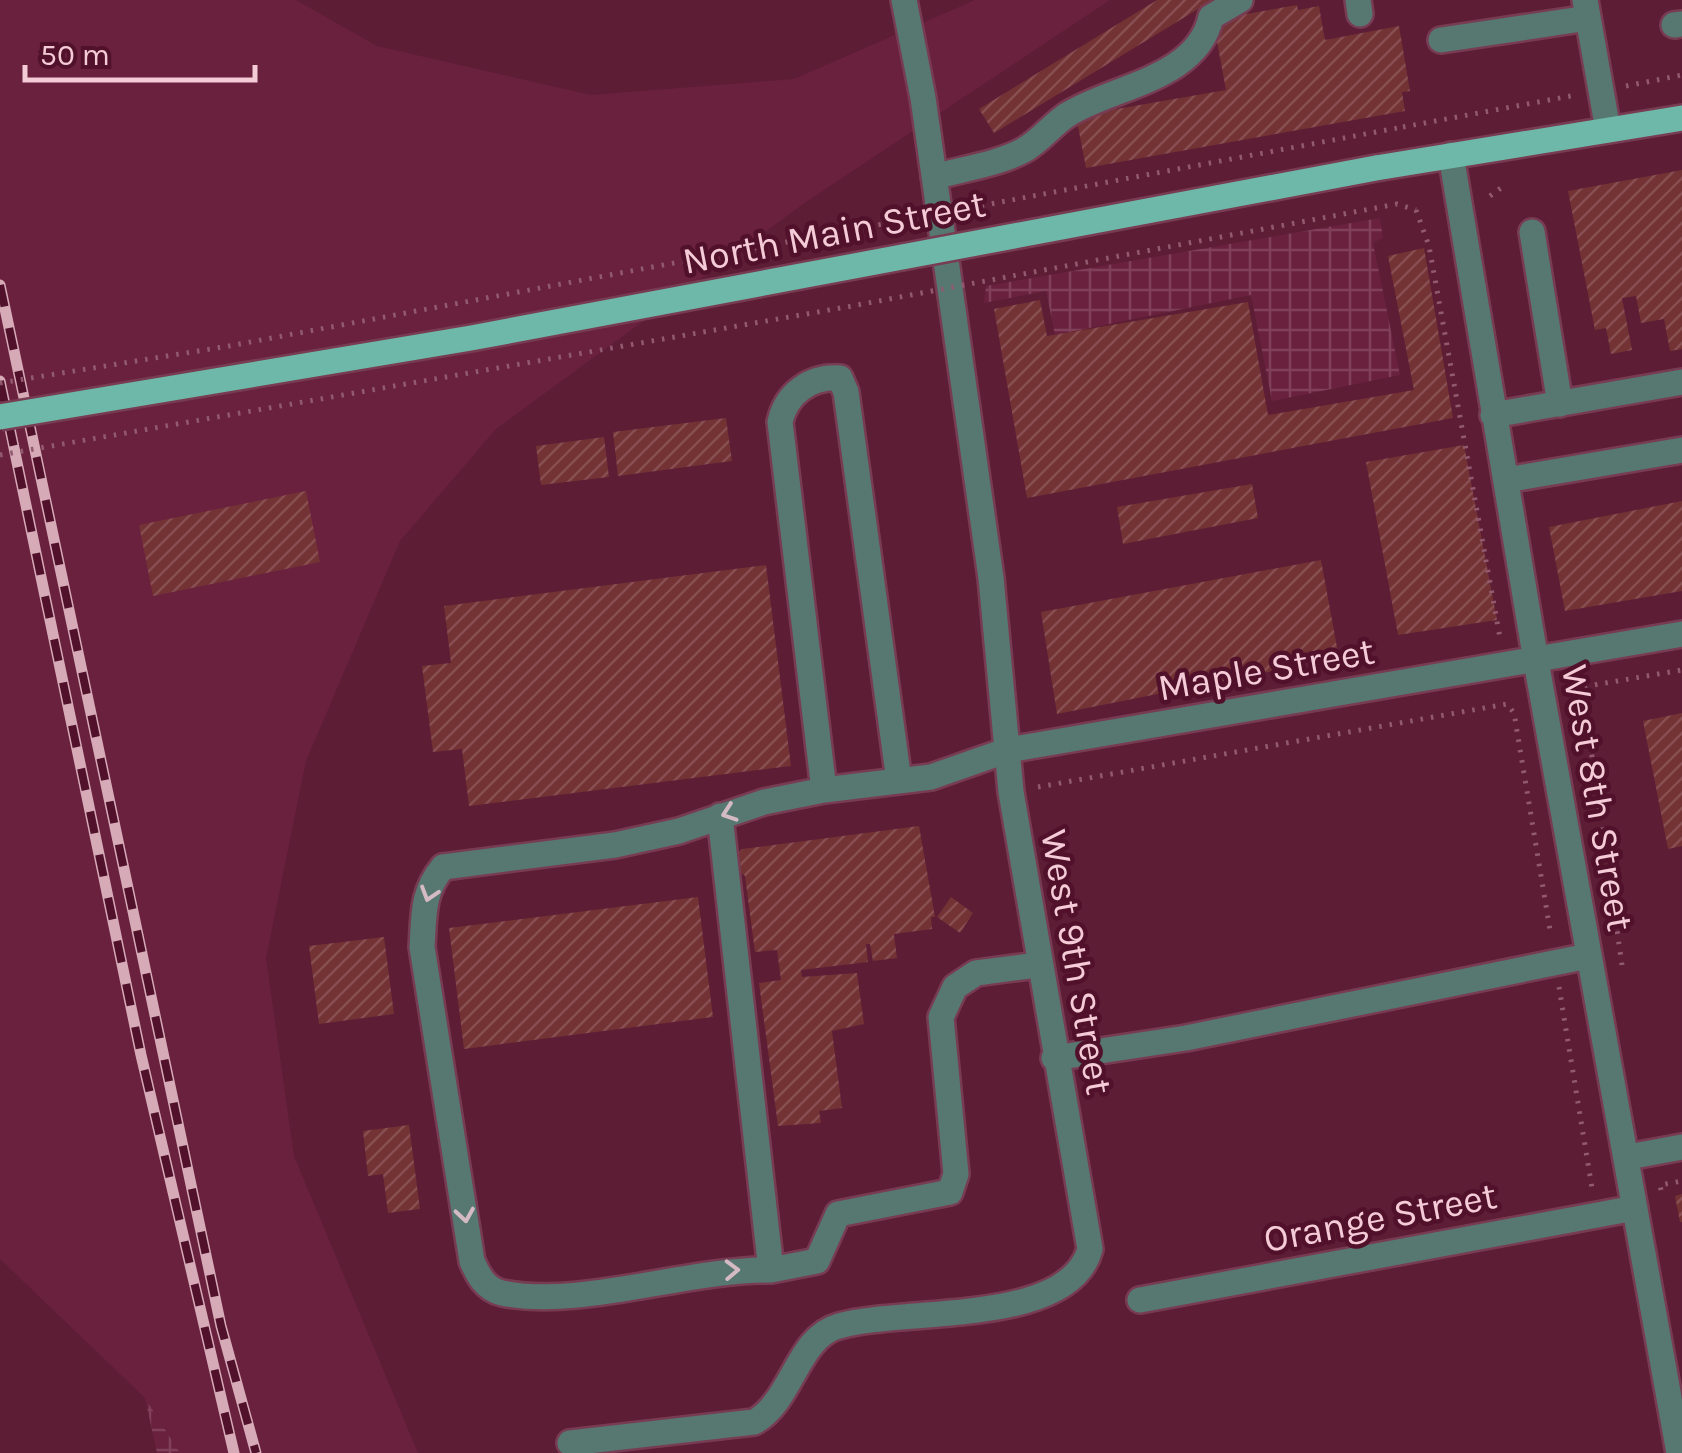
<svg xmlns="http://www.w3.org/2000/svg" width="1682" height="1453" viewBox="0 0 1682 1453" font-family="Karla,sans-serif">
<defs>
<pattern id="industrial-grid" width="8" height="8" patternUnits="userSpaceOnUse" patternTransform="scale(2.5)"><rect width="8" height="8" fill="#6a213e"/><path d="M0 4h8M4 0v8" fill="none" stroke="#804059"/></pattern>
<pattern id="building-hatch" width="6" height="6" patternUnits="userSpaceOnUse" patternTransform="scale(2.5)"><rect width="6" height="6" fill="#733234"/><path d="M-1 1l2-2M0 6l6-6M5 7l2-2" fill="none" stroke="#884e51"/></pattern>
</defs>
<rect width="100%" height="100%" fill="#5d1d35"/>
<!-- built -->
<path fill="#6a213e" d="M0 0H296L377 46 591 95 794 79 975 0H1110L806 202 496 429 400 541 306 761 266 958 294 1156 418 1453H180L145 1398 0 1259Z"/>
<!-- industrial -->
<path fill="url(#industrial-grid)" d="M1380 218 1383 238 1373 243 1400 375 1272 401 1251 295 1055 335 1046 291 984 303 986 286Z
M145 1398 180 1453H157Z"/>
<!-- building -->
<path fill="url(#building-hatch)" d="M1157 0H1213L994 133 979 109Z
M1297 5 1298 10 1319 6 1325 40 1399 26 1410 91 1402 92 1405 111 1086 168 1076 116 1226 90 1213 20Z
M1682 170V349L1670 351 1664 319 1641 323 1636 296 1622 298 1632 350 1611 354 1606 328 1595 330 1568 191Z
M1424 248 1453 418 1027 498 994 309 1040 300 1047 336 1248 302 1268 415 1414 390 1388 256Z
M726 418 732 461 618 476 613 432Z
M604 437 609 477 541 485 536 446Z
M1464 445 1497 620 1398 635 1366 462Z
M1252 484 1258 518 1123 544 1117 507Z
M306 491 320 562 153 596 139 525Z
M1682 501V591L1565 611 1549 527Z
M1321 560 1339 658 1057 714 1041 612Z
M766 565 791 766 469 806 462 749 433 752 422 666 451 663 444 606Z
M1682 713V846L1668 849 1643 721Z
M919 826 935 917H931L932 929 894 934 897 958 873 961 870 944H866L868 962 801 970 802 977 857 973 864 1024 832 1031 842 1108 819 1111 821 1123 778 1126 759 983 781 980 777 950 755 952 745 876 739 871 737 854 742 849Z
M698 897 713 1017 464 1049 449 928Z
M951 897 973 913 960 933 937 917Z
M384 937 394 1014 319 1024 309 946Z
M409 1125 420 1209 388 1213 383 1174 368 1176 363 1131Z
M1682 1194V1222H1680L1675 1196Z"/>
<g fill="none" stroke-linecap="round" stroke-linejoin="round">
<!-- minor casing -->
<g stroke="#783c52" stroke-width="30">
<path id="minor" d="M1358 0 1360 14
M1585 0 1608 130
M1674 25 1682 24
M1441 40 1588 18
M1451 155 1536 661 1679 1453
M934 177C962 169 999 164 1024 150 1040 141 1052 125 1067 115 1112 86 1197 80 1211 17L1240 0
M1532 232 1560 404
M1493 415 1682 382
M1506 480 1682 450
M899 781 846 392 840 378C810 376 786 394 780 422L824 790 931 777 1008 750 1682 634
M720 816 771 1270C686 1269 582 1309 502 1293 485 1289 478 1275 472 1261L422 947C424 915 422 892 443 867L615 845 679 831 764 802 824 790
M1054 1058 1186 1038 1588 956
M1628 1157 1682 1147
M771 1270 817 1261 838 1214 950 1192 956 1174 941 1017 955 987 976 973 1037 965
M1140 1300 1635 1208
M570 1443 754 1422C792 1402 797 1337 839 1326 904 1307 1069 1327 1090 1249L1011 792 991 578 923 98 904 0"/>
</g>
<!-- major casing -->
<g stroke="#783c52" stroke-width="30">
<path id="major" d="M1376 168 1682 118"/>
</g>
<!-- path -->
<path stroke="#925a6e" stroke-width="5" stroke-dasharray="2.5 8" stroke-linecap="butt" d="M1626 86 1682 75
M1403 127 1576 95
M1490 196 1501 188
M1416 210 1429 246 1500 638
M1038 787 1507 704 1514 713 1551 936
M1622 965 1582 687 1682 670
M1559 987 1592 1188
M1661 1190 1660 1185 1682 1181"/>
<!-- minor -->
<use href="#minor" stroke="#567871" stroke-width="25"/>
<!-- major -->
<use href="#major" stroke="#6eb8a9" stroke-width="25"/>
<!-- rail casing -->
<g stroke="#d7aab8" stroke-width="11">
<path id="rail" d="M0 285 221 1326 256 1453
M0 381 141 1055 234 1453"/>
</g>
<!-- rail -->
<use href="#rail" stroke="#51112b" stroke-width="8" stroke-dasharray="22" stroke-linecap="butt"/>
<!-- major-bridge casing -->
<g stroke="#783c52" stroke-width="30" stroke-linecap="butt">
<path id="major-bridge" d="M0 417 471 338 1376 168"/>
</g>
<!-- path-bridge -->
<path stroke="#925a6e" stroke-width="5" stroke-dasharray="2.5 8" stroke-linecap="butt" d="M0 383 229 346 1403 127
M0 455 852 306 1397 204 1416 210"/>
<!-- major-bridge -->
<use href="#major-bridge" stroke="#6eb8a9" stroke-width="25"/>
</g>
<!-- one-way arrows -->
<defs><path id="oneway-chevron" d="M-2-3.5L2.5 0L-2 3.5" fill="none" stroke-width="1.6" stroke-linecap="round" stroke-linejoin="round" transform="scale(2.5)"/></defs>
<g stroke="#d4bac3">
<use href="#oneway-chevron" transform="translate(729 813) rotate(161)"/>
<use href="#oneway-chevron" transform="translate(429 894) rotate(107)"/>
<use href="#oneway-chevron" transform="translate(465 1215) rotate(81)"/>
<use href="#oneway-chevron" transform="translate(732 1270) rotate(-2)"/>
</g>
<g text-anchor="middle" stroke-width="9" stroke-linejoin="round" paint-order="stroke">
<!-- street labels -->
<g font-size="38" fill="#f4cbd7" stroke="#51112b">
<text transform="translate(834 232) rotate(-11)" y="13">North Main Street</text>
<text transform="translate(1266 669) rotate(-10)" y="13">Maple Street</text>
<text transform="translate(1598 798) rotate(80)" y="13">West 8th Street</text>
<text transform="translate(1077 962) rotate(80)" y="13">West 9th Street</text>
<text transform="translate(1380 1217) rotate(-11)" y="13">Orange Street</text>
</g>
</g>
<!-- scale -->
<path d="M25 65v15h230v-15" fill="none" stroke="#f4cbd7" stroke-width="5"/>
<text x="40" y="65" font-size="30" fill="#f4cbd7" stroke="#51112b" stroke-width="8" paint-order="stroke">50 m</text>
</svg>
